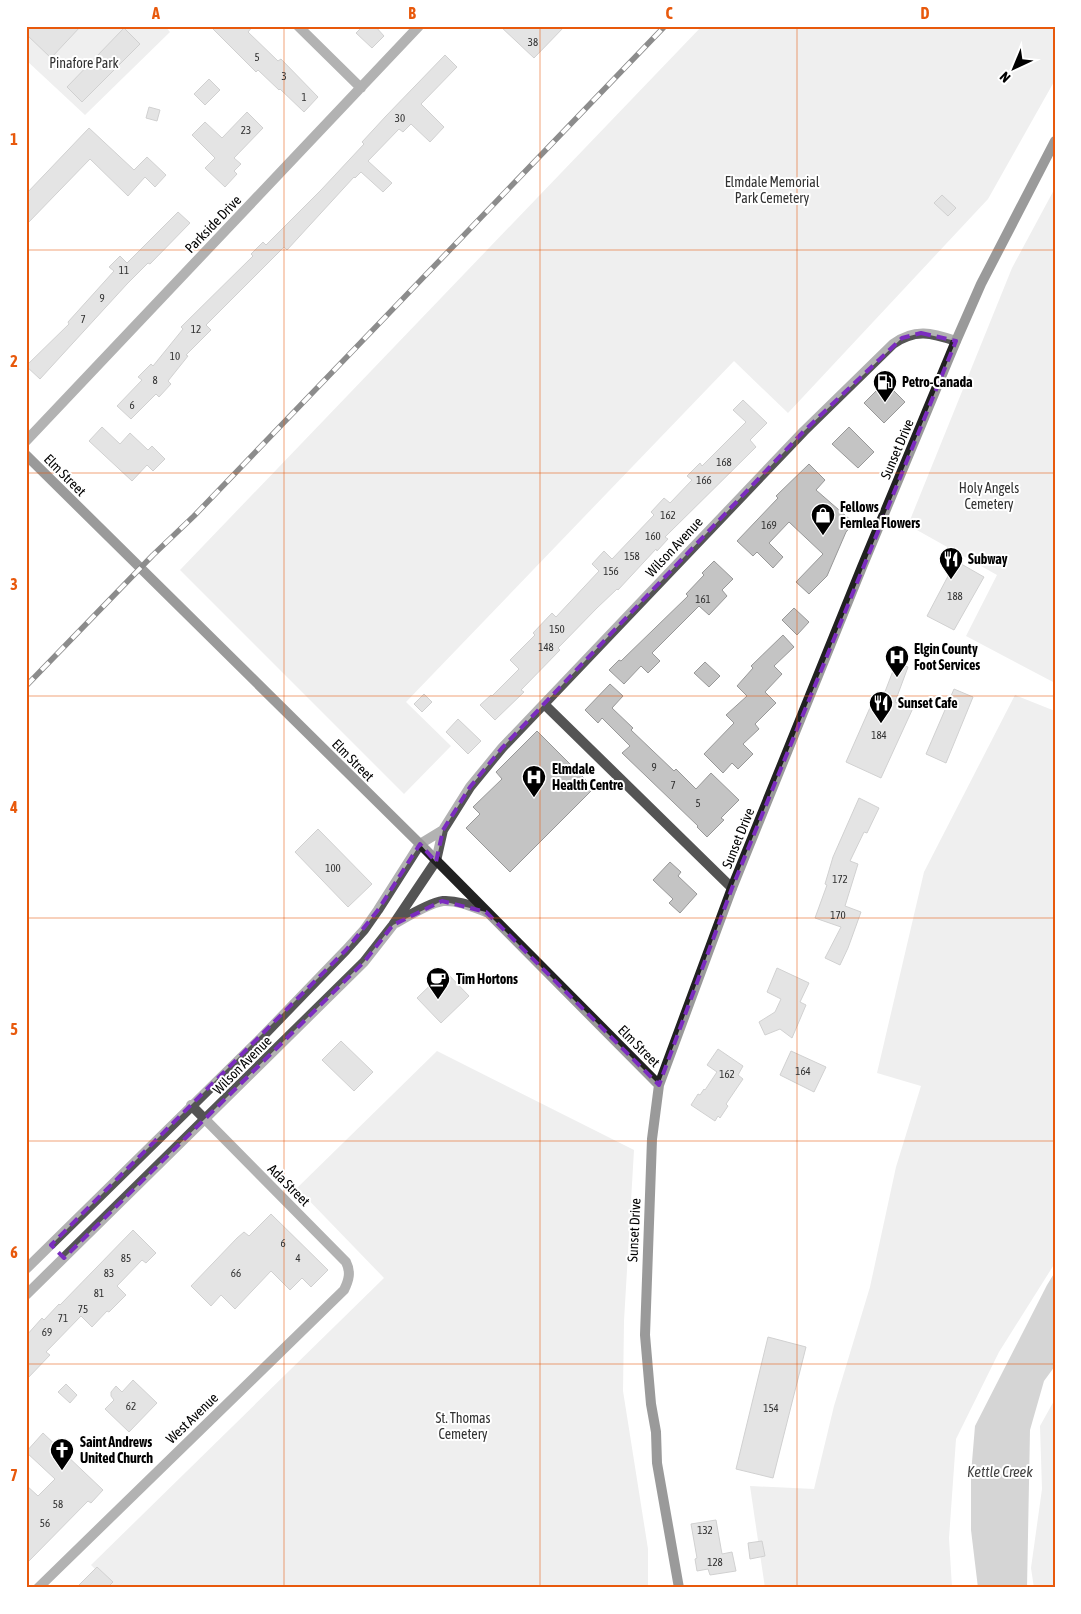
<svg xmlns="http://www.w3.org/2000/svg" width="1081" height="1614" viewBox="0 0 1081 1614" font-family="'Asap Condensed',sans-serif">
<rect width="100%" height="100%" fill="#fff"/>
<!-- green -->
<path fill="#dbdbdb" d="M26 26H165L170 32 85 115 26 60Z
M702 26H1055V80L988 199 788 413 734 361 406 702 451 746 404 794 180 570Z
M1055 188V683L966 636 997 575 908 525 1012 268Z
M1015 695 1055 711V1263L999 1352 956 1439 949 1538 952 1588H765L750 1486 814 1489 834 1406 870 1287 896 1167 921 1086 877 1073 924 872Z
M437 1051 634 1150 624 1321 623 1391 648 1549V1588H114L91 1565 384 1278 297 1188Z
M1055 1399V1588H1034L1031 1568 1042 1489 1040 1426Z"/>
<!-- water -->
<path fill="#a2a2a2" d="M1055 1272V1366L1044 1381 1030 1430 1027 1588H978L971 1530V1474L975 1426 1047 1285Z"/>
<!-- building -->
<path fill="#c4c4c4" stroke="#989898" d="M26 26H81L51 58 26 34Z
M210 26H253L248 32 278 61 281 59 318 97 304 112 280 89 279 90 258 70 256 72Z
M363 26H375L384 36 372 48 356 33Z
M500 26H565L534 58Z
M124 28 140 44 82 102 67 87Z
M445 55 457 67 421 104 444 127 430 142 411 124 403 132 399 129 368 161 392 183 383 192 361 172 355 178 354 177 287 250 284 247 206 325 211 330 186 355 188 356 168 381 171 384 159 397 156 394 131 419 117 406 142 380 138 377 151 364 153 366 183 329 181 327 253 256 251 254 263 242 266 245 321 190 364 144 362 142 386 116Z
M209 79 220 90 205 105 194 94Z
M149 107 160 110 157 121 146 118Z
M247 112 263 128 234 158 241 164 234 171 237 174 225 187 205 168 215 158 192 135 205 122 222 138Z
M89 128 134 170 147 157 166 175 155 187 145 177 128 196 90 159 26 225V194Z
M942 195 956 208 948 216 934 203Z
M178 212 190 223 150 264 148 263 127 284 40 379 26 366 69 324 68 322 114 271 109 267 120 256 127 263Z
M885 382 905 402 884 423 864 403Z
M743 400 767 423 750 440 756 447 665 537 668 539 657 551 656 549 618 590 617 589 597 608 558 648 560 650 521 690 524 692 495 720 480 705 491 695 492 696 519 669 510 660 535 635 533 633 552 613 556 617 599 571 592 564 604 551 612 559 654 515 651 512 664 498 670 503 692 480 687 476 700 463 702 466 746 422 733 410Z
M102 427 120 444 130 433 148 450 152 446 165 459 153 471 147 465 132 481 89 441Z
M849 427 874 452 858 468 832 444Z
M809 464 825 480 816 490 854 523 846 532 827 576 809 594 796 582 823 554 789 522 769 543 783 557 773 568 757 552 753 556 737 541 778 498 776 496Z
M714 561 733 579 722 590 727 596 709 615 699 606 652 653 660 661 648 673 641 666 624 684 609 670 619 660 621 661 688 596 686 594 704 575 702 573Z
M956 561 984 577 954 630 927 616Z
M794 608 809 622 797 635 782 620Z
M783 635 794 647 774 666 782 674 765 692 776 703 755 724 759 729 743 744 753 754 738 769 732 763 723 773 704 754 734 723 726 715 747 696 737 686 753 668 751 666Z
M705 662 720 676 709 687 694 673Z
M896 663 908 667 895 702 913 708 881 778 846 762 876 694 883 697Z
M610 684 623 696 612 708 633 728 631 730 674 771 676 769 696 789 711 773 739 800 721 818 724 820 707 837 697 827 698 826 622 753 630 746 602 718 598 723 585 710Z
M954 689 973 697 946 763 926 754Z
M424 694 432 702 422 712 414 704Z
M458 719 481 741 468 754 446 732Z
M537 731 594 788 510 872 466 828 480 814 473 807 502 779 496 772Z
M859 798 879 808 867 833 864 832 850 861 858 864 845 906 861 912 848 948 840 965 825 958 841 927 815 918 827 885 825 884 833 857Z
M318 829 372 884 348 907 295 852Z
M670 862 681 872 678 876 697 894 680 913 669 903 673 899 653 880Z
M777 968 809 983 800 1002 806 1005 792 1038 780 1029 765 1035 759 1022 775 1012 781 999 767 992Z
M445 971 469 996 441 1023 417 998Z
M341 1041 373 1072 354 1091 322 1060Z
M718 1049 743 1066 738 1075 743 1079 726 1104 728 1106 720 1118 718 1116 715 1121 691 1105 698 1094 700 1095 704 1089 705 1090 717 1072 707 1065Z
M791 1051 826 1067 814 1092 780 1075Z
M271 1214 328 1270 311 1287 302 1278 290 1290 271 1271 235 1309 221 1295 211 1306 191 1286 237 1238 244 1232 249 1236Z
M133 1230 156 1253 146 1263 142 1260 117 1286 126 1295 109 1312 107 1311 92 1327 81 1316 46 1352 50 1355 26 1380V1336L42 1318 44 1320 59 1304 60 1305Z
M768 1337 806 1347 773 1478 736 1469Z
M133 1380 157 1403 129 1432 105 1409 114 1400 111 1396V1392L116 1386 122 1392Z
M66 1384 77 1395 70 1403 58 1392Z
M43 1433 103 1490 91 1503 88 1501 26 1564V1485L38 1496 55 1479 26 1452Z
M716 1520 722 1554 732 1552 736 1571 710 1575 708 1569 697 1571 695 1559 697 1558 691 1524Z
M762 1541 765 1556 750 1559 748 1543Z
M97 1567 113 1582 107 1588H76Z"/>
<g fill="none" stroke-linecap="round" stroke-linejoin="round">
<!-- minor -->
<path stroke="#545454" stroke-width="10" d="M298 26 361 88
M26 441 419 26
M545 705 732 888
M38 1588 344 1290C349 1280 351 1272 346 1262L191 1105"/>
<!-- tertiary -->
<path stroke="#545454" stroke-width="10" d="M396 923C408 916 429 903 443 901 458 900 473 907 486 912
M26 1269 261 1038 346 950 364 930 378 910 420 844 443 830
M26 1295 364 962 393 925 436 861 443 830 470 787 502 748 804 431 893 344C915 328 932 333 956 341"/>
<!-- secondary -->
<path stroke="#212121" stroke-width="10" d="M26 455 420 844 659 1085
M679 1588 657 1463 656 1432 651 1404 645 1335 652 1139 659 1085 732 888 862 567 956 341 981 284 1055 141"/>
<!-- rail casing -->
<g stroke="#000" stroke-width="5.5">
<path id="rail" d="M26 686 153 555 194 516 665 26"/>
</g>
<!-- rail -->
<use href="#rail" stroke="#fff" stroke-width="4" stroke-dasharray="11" stroke-linecap="butt"/>
</g>
<!-- marked area -->
<path d="M0 0H1081V1614H0ZM921 333 956 341 732 888 659 1085 486 912 442 901 393 925 364 962 64 1258 51 1245 346 950 378 910 420 844 436 862 443 830 470 787 502 748 804 431 902 338Z" fill="#fff" fill-opacity=".55" fill-rule="evenodd"/>
<path fill="none" stroke="#7b2cbf" stroke-width="4" stroke-dasharray="10 6" stroke-linejoin="round" d="M921 333 956 341 732 888 659 1085 486 912 442 901 393 925 364 962 64 1258 51 1245 346 950 378 910 420 844 436 862 443 830 470 787 502 748 804 431 902 338Z"/>
<!-- grid -->
<path fill="none" stroke="#e8590c" stroke-width="1" stroke-opacity="0.55" d="M284 26V1588M540 26V1588M797 26V1588M26 250H1055M26 473H1055M26 696H1055M26 918H1055M26 1141H1055M26 1364H1055"/>
<!-- icons -->
<defs>
<g id="fuel-pin" transform="scale(1.25)"><path d="M0 17L-7.5 6A9.5 9.5 0 1 1 7.5 6Z" fill="#000" stroke="#fff"/><path d="M-5.5-6h7V0h2V4h1.3V-2.5L3-4.5l.8-.8L6-3V5H2.5V1h-1V6h-7ZM-4.2-4.7v3.2H.2V-4.7Z" fill="#fff"/></g>
<g id="shop-pin" transform="scale(1.25)"><path d="M0 17L-7.5 6A9.5 9.5 0 1 1 7.5 6Z" fill="#000" stroke="#fff"/><path d="M-5-2.5h2.3a2.7 3.5 0 0 1 5.4 0H5L5.5 6h-11ZM-1.5-2.5h3a1.5 2.3 0 0 0-3 0Z" fill="#fff"/></g>
<g id="restaurant-pin" transform="scale(1.25)"><path d="M0 17L-7.5 6A9.5 9.5 0 1 1 7.5 6Z" fill="#000" stroke="#fff"/><path d="M-5-6h1v4h1v-4h1v4h1v-4h1v5L-1.5 .5V6h-2V.5L-5-1ZM5-6V6H3V1.5H1.5Q1.5-4 5-6Z" fill="#fff"/></g>
<g id="hospital-pin" transform="scale(1.25)"><path d="M0 17L-7.5 6A9.5 9.5 0 1 1 7.5 6Z" fill="#000" stroke="#fff"/><path d="M-5-5h3v3.5h4V-5h3V5h-3V1.5h-4V5h-3Z" fill="#fff"/></g>
<g id="cafe-pin" transform="scale(1.25)"><path d="M0 17L-7.5 6A9.5 9.5 0 1 1 7.5 6Z" fill="#000" stroke="#fff"/><path d="M-5.5-4.5H6V0H3Q3 3.5 0 3.5H-2.5Q-5.5 3.5-5.5 0ZM3-3.2v2h1.7v-2ZM-6 4.5H4V6H-6Z" fill="#fff"/></g>
<g id="church-pin" transform="scale(1.25)"><path d="M0 17L-7.5 6A9.5 9.5 0 1 1 7.5 6Z" fill="#000" stroke="#fff"/><path d="M-1.2-6h2.4v3.5h3.3v2.4h-3.3V6h-2.4V-.1h-3.3v-2.4h3.3Z" fill="#fff"/></g>
</defs>
<g fill-rule="evenodd">
<use href="#fuel-pin" x="885" y="382"/>
<use href="#shop-pin" x="823" y="515"/>
<use href="#restaurant-pin" x="951" y="559"/>
<use href="#hospital-pin" x="897" y="657"/>
<use href="#restaurant-pin" x="881" y="703"/>
<use href="#hospital-pin" x="534" y="777"/>
<use href="#cafe-pin" x="438" y="979"/>
<use href="#church-pin" x="62" y="1450"/>
</g>
<g text-anchor="middle" stroke-width="4" stroke-linejoin="round" paint-order="stroke">
<!-- number labels -->
<g font-size="11" fill="#313131">
<text x="533" y="46">38</text>
<text x="257" y="61">5</text>
<text x="284" y="80">3</text>
<text x="304" y="101">1</text>
<text x="400" y="122">30</text>
<text x="246" y="134">23</text>
<text x="124" y="274">11</text>
<text x="102" y="302">9</text>
<text x="83" y="323">7</text>
<text x="196" y="333">12</text>
<text x="175" y="360">10</text>
<text x="155" y="384">8</text>
<text x="132" y="409">6</text>
<text x="724" y="466">168</text>
<text x="704" y="484">166</text>
<text x="668" y="519">162</text>
<text x="769" y="529">169</text>
<text x="653" y="540">160</text>
<text x="632" y="560">158</text>
<text x="611" y="575">156</text>
<text x="955" y="600">188</text>
<text x="703" y="603">161</text>
<text x="557" y="633">150</text>
<text x="546" y="651">148</text>
<text x="879" y="739">184</text>
<text x="654" y="771">9</text>
<text x="673" y="789">7</text>
<text x="698" y="807">5</text>
<text x="333" y="872">100</text>
<text x="840" y="883">172</text>
<text x="838" y="919">170</text>
<text x="803" y="1075">164</text>
<text x="727" y="1078">162</text>
<text x="283" y="1247">6</text>
<text x="126" y="1262">85</text>
<text x="298" y="1262">4</text>
<text x="109" y="1277">83</text>
<text x="236" y="1277">66</text>
<text x="99" y="1297">81</text>
<text x="83" y="1313">75</text>
<text x="63" y="1322">71</text>
<text x="47" y="1336">69</text>
<text x="131" y="1410">62</text>
<text x="771" y="1412">154</text>
<text x="58" y="1508">58</text>
<text x="45" y="1527">56</text>
<text x="705" y="1534">132</text>
<text x="715" y="1566">128</text>
</g>
<!-- park labels -->
<g font-size="14" fill="#323232" stroke="#fff">
<text x="84" y="68">Pinafore Park</text>
<text x="772" y="187">Elmdale Memorial<tspan x="772" dy="16">Park Cemetery</tspan></text>
<text x="989" y="493">Holy Angels<tspan x="989" dy="16">Cemetery</tspan></text>
<text x="463" y="1423">St. Thomas<tspan x="463" dy="16">Cemetery</tspan></text>
</g>
<!-- street labels -->
<g font-size="14" fill="#000" stroke="#fff">
<text transform="translate(213 224) rotate(-46)" y="5">Parkside Drive</text>
<text transform="translate(897 449) rotate(-67)" y="5">Sunset Drive</text>
<text transform="translate(65 475) rotate(45)" y="5">Elm Street</text>
<text transform="translate(674 547) rotate(-47)" y="5">Wilson Avenue</text>
<text transform="translate(353 760) rotate(45)" y="5">Elm Street</text>
<text transform="translate(738 838) rotate(-68)" y="5">Sunset Drive</text>
<text transform="translate(639 1046) rotate(45)" y="5">Elm Street</text>
<text transform="translate(242 1065) rotate(-45)" y="5">Wilson Avenue</text>
<text transform="translate(289 1185) rotate(45)" y="5">Ada Street</text>
<text transform="translate(634 1230) rotate(-87)" y="5">Sunset Drive</text>
<text transform="translate(192 1418) rotate(-44)" y="5">West Avenue</text>
</g>
<!-- poi labels -->
<g font-size="14" font-weight="bold" fill="#000" stroke="#fff" text-anchor="start">
<text x="902" y="387">Petro-Canada</text>
<text x="840" y="512">Fellows<tspan x="840" dy="16">Fernlea Flowers</tspan></text>
<text x="968" y="564">Subway</text>
<text x="914" y="654">Elgin County<tspan x="914" dy="16">Foot Services</tspan></text>
<text x="898" y="708">Sunset Cafe</text>
<text x="552" y="774">Elmdale<tspan x="552" dy="16">Health Centre</tspan></text>
<text x="456" y="984">Tim Hortons</text>
<text x="80" y="1447">Saint Andrews<tspan x="80" dy="16">United Church</tspan></text>
</g>
<!-- water labels -->
<g font-size="15" font-style="italic" fill="#434343" stroke="#fff">
<text x="1000" y="1477">Kettle Creek</text>
</g>
</g>
<!-- border -->
<rect width="1081" height="1614" fill="none" stroke="#ffffff" stroke-width="55"/>
<!-- north arrow -->
<g transform="translate(1014 68) rotate(224)" stroke="#ffffff" stroke-width="4" paint-order="stroke">
<path d="M0-4L9 19L0 12L-9 19Z" fill="#000000"/>
<text y="-8" font-size="14" font-weight="bold" text-anchor="middle" fill="#000000">N</text>
</g>
<rect x="28" y="28" width="1026" height="1558" fill="none" stroke="#e8590c" stroke-width="2"/>
<g font-size="16" text-anchor="middle" font-weight="bold" fill="#e8590c">
<text x="156" y="19">A</text>
<text x="412" y="19">B</text>
<text x="669" y="19">C</text>
<text x="925" y="19">D</text>
<text x="14" y="145">1</text>
<text x="14" y="367">2</text>
<text x="14" y="590">3</text>
<text x="14" y="813">4</text>
<text x="14" y="1035">5</text>
<text x="14" y="1258">6</text>
<text x="14" y="1481">7</text>
</g>
</svg>
